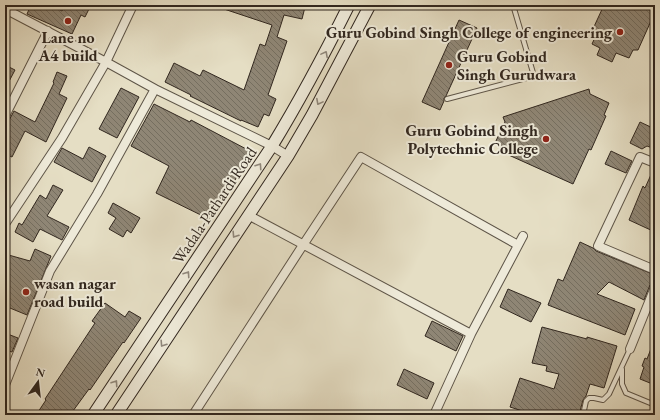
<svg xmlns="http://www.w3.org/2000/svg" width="660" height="420" viewBox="0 0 660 420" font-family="'EB Garamond',serif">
<defs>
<pattern id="building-back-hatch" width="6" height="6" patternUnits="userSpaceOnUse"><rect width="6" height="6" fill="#8f8675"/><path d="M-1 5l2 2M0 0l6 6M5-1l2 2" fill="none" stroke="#756e5f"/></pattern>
</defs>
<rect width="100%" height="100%" fill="#e5dec4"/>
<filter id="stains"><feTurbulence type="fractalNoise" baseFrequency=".005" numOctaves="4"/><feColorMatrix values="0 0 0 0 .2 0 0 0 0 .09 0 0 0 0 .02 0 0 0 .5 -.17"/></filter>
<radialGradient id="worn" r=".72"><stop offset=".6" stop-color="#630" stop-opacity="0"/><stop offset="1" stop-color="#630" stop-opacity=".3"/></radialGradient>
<!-- building -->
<path fill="url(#building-back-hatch)" stroke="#31271f" d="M31 5H51L62 11 65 5H91L85 17 81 15 72 34 27 14Z
M218 5H298L305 7 302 19 284 15 277 37 287 41 268 95 276 99 269 116 264 114 258 127 241 120V121L190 96 191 95 165 82 174 63 200 76 203 70 244 90 260 44 265 46 272 25 218 7Z
M604 5H655V12L638 50H633L629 58 616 53 612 62 597 55 600 48 592 44 597 33 592 31Z
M459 20 477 28 446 96 444 98V101L440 110 422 102Z
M5 65 15 70 5 89Z
M57 72 67 76 59 94 67 98 46 142 25 131 12 157 5 154V128L14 111 35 122 54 83 53 82Z
M121 88 139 97 117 138 99 129Z
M589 89 590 94 609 103 604 115 606 116 591 150 589 149 573 184 502 152 504 147 495 143 505 122 503 117Z
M154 104 190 122 191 120 250 151 233 184 228 181 209 219 156 193 169 166 131 146Z
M640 122 655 129V149L647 146 642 149 630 143Z
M89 147 106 156 92 182 54 162 62 148 83 159Z
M611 151 632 161 626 173 605 164Z
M654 168H655V232L629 220 643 186 645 188Z
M53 185 63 190 47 216 69 227 62 240 40 229 33 242 15 232 19 223 22 225 40 195 46 199Z
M113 203 140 218 131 233 127 230 123 237 109 229 116 218 108 213Z
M580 242 593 248 596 251 655 275 654 282 650 285 644 300 609 282 597 294 635 309 625 335 548 305 558 279 563 281Z
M35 249 51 256 27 315 5 306V254L30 261Z
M508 289 541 303 531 322 500 307Z
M105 303 125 317 129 311 141 318 124 343 123 342 90 390 89 389 70 415H36L46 400 45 399 95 323 92 321Z
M432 321 463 336 456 351 425 336Z
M542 327 587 339V337L617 346 604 388 590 384 586 396 583 400 579 415H535L510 407 520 378 554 389 559 374 546 371 547 366 532 363Z
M5 333 18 338 12 352 5 350Z
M654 341H655V385L640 379 644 367 642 366 645 358 647 359Z
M404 369 434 383 427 399 397 385Z"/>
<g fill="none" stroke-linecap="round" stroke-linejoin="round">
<!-- service casing -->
<g stroke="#5e5548" stroke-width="6">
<path id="service" d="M447 99 534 76 513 5
M622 369V384L626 393 655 405
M583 415 586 401 589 398H594L603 400 609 394 630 349"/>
</g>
<!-- minor casing -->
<g stroke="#5e5548" stroke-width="10">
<path id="minor" d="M5 9 106 62 155 89 272 146 288 156
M5 116 48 31
M655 163 640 157 598 246 655 270
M248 215 471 334
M5 224 62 138 106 62 133 5
M630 349 655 287
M5 385 50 271 97 194 155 89
M193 415 303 245 361 157 518 245
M434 415 471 334 523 236"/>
</g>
<!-- secondary casing -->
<g stroke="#31271f" stroke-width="13">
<path id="secondary" d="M93 415 272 146C300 100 325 53 349 5
M116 415 288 156 312 115 370 5"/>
</g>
<!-- service -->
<use href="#service" stroke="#eeead9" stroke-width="4"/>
<!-- minor -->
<use href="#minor" stroke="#eeead9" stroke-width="8"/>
<!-- secondary -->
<use href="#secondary" stroke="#eeead9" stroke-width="11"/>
</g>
<!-- one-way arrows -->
<defs><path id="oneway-chevron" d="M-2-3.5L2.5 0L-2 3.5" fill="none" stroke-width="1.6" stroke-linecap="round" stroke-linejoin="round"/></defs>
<g stroke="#90887c">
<use href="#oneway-chevron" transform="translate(325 54) rotate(-62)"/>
<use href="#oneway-chevron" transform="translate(319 102) rotate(118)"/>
<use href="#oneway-chevron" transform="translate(259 166) rotate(-56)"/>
<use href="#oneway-chevron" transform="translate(235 235) rotate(123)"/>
<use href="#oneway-chevron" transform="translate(187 274) rotate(-56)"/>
<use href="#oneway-chevron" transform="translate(163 344) rotate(123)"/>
<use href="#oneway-chevron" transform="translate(115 383) rotate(-56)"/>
</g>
<!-- markers -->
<g fill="#8f2418" stroke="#eeead9" stroke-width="1.5">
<circle cx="68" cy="21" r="4"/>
<circle cx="620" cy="32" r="4"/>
<circle cx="449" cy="65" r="4"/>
<circle cx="546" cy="139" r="4"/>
<circle cx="26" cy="292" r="4"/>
</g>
<g text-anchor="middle" stroke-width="4" stroke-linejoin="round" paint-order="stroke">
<!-- poi labels -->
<g font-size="16" font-weight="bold" fill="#31271f" stroke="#eeead9" text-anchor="end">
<text x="612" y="38">Guru Gobind Singh College of engineering</text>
<text x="68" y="43" text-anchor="middle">Lane no<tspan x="68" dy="18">A4 build</tspan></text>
<text x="457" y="62" text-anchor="start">Guru Gobind<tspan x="457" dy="18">Singh Gurudwara</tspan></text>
<text x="538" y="136">Guru Gobind Singh<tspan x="538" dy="18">Polytechnic College</tspan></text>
<text x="34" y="289" text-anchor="start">wasan nagar<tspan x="34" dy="18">road build</tspan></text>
</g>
<!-- street labels -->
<g font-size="16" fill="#31271f" stroke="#eeead9">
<text transform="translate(214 205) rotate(-56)" y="6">Wadala-Pathardi Road</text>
</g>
</g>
<!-- margin -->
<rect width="660" height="420" fill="none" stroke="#e5dec4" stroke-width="20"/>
<rect x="6" y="6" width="648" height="408" fill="none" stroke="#31271f" stroke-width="2"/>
<rect x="10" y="10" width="640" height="400" fill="none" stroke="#31271f"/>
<!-- north arrow -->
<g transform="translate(38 382) rotate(15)" stroke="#eeead9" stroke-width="3" paint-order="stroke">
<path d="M0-3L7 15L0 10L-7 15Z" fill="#31271f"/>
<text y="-6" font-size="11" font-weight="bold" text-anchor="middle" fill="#31271f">N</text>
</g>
<rect width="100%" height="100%" filter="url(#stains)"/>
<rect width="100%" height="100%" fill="url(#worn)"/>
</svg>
